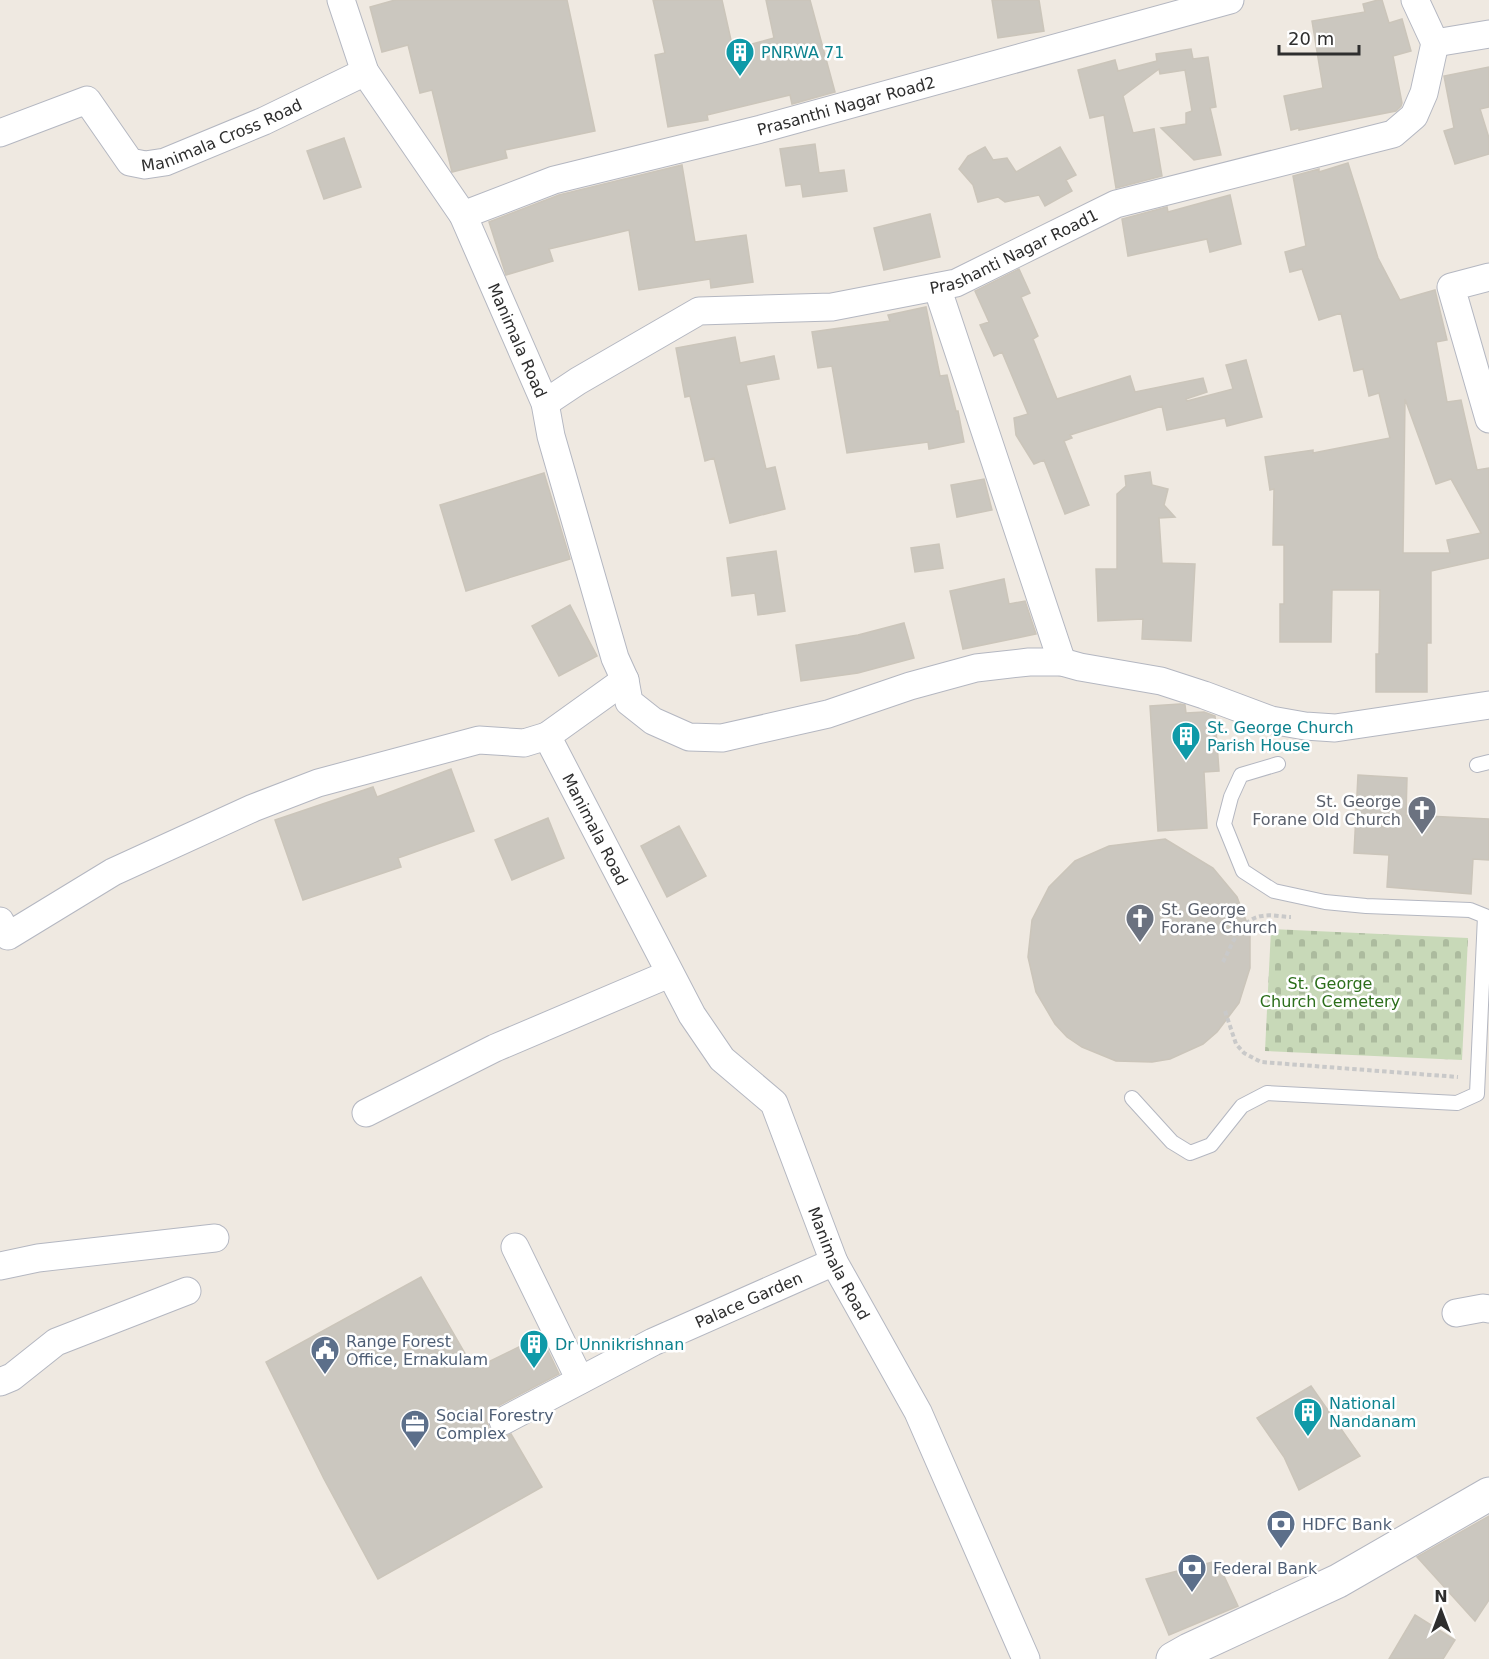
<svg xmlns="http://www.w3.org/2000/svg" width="1489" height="1659" viewBox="0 0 1489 1659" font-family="'DejaVu Sans',sans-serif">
<defs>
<pattern id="cemetery-stones" width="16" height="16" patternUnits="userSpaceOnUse" patternTransform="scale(1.5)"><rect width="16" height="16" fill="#c8d9b8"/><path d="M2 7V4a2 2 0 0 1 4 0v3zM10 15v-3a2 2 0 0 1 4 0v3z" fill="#acbb9e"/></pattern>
</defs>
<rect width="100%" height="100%" fill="#efe9e1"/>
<!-- cemetery -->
<path fill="url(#cemetery-stones)" d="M1271 929 1468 938 1462 1060 1265 1051Z"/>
<!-- building -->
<path fill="#cbc7bf" stroke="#cbc5ba" stroke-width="1.5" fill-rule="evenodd" d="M395 0H567L595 131 505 150 507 158 452 172 432 90 420 93 408 45 382 52 370 7Z
M653 0H722L733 49 774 38 766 0H810L835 92 792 104 790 95 707 115 708 120 668 127 655 55 665 53Z
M992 0H1039L1044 31 998 38Z
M1378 0H1382L1389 23 1402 19 1411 51 1393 56 1402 103 1401 106 1396 111 1299 130V128L1291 130 1284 96 1323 88 1312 21 1365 12 1363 4Z
M1191 49 1193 59 1208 57 1216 107 1210 108 1221 155 1194 160 1161 128 1186 124V113L1192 111 1185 70 1160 74 1159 69 1123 96 1133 133 1154 129 1162 176 1116 188 1104 115 1090 118 1078 70 1115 60 1118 71 1157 61 1156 54Z
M1489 67V107L1480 109 1489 138V154L1455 164 1444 131 1454 128 1444 76Z
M344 138 361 187 324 199 307 151Z
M815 144 819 173 844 170 847 191 803 197 801 184 786 186 780 149Z
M985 147 993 160 1007 158 1016 172 1060 147 1076 175 1066 180 1072 191 1045 206 1039 195 1005 202 998 197 978 202 973 185 959 169 968 156Z
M1348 163 1378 258 1400 300 1435 290 1447 340 1436 342 1447 402 1461 400 1477 470 1489 468V558L1431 571V643H1427V692H1376V654H1379L1380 590H1332L1331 642H1280V604H1284V545H1273L1274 489 1270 490 1265 457 1313 450V453L1390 438 1379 393 1369 396 1363 369 1354 371 1341 313 1319 320 1302 269 1290 272 1285 252 1306 246 1293 176 1319 169V172ZM1405 399 1436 484 1451 479 1481 533 1447 540 1450 553H1403Z
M682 165 695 242 746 235 753 282 711 288 710 279 639 290 629 230 549 249 553 261 506 275 489 222 559 195Z
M1230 195 1241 244 1210 252 1207 239 1128 256 1122 219 1167 207 1168 212Z
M930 214 940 257 884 270 874 228Z
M1019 269 1030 293 1021 297 1038 336 1033 339 1057 399 1130 376 1135 392 1203 378 1207 392 1186 399 1187 401 1233 389 1226 365 1246 360 1262 417 1227 426 1225 418 1167 430 1162 406 1070 435 1072 438 1064 441 1089 505 1065 514 1044 460 1034 464 1016 435 1014 418 1028 414 1002 352 994 356 980 325 989 322 975 291Z
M926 307 940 376 947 375 956 411H958L964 442 929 449 928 442 847 453 832 366 818 368 812 332 890 321 888 315Z
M735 337 740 363 774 356 779 379 746 385 766 469 775 467 785 509 730 523 714 458 705 461 690 396 685 397 676 348Z
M1150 472 1152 485 1168 489 1164 505 1175 517 1159 518 1162 563 1195 564 1191 641 1142 639 1143 619 1098 621 1096 569H1117V494L1126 486 1125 476Z
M544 473 570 559 466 591 440 505Z
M984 479 992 510 957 517 951 485Z
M939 544 943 568 915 572 911 548Z
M776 551 785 611 758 615 755 593 732 596 727 558Z
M1004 579 1009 604 1025 601 1036 634 963 649 950 591Z
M570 605 597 656 559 676 532 626Z
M904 623 914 658 858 673 801 681 796 645 858 635Z
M1180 704 1185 705 1186 713 1204 712 1215 716 1219 771 1204 772 1207 828 1158 831 1150 706Z
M451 769 474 831 398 858 401 867 303 900 275 820 373 787 377 797Z
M1358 775 1407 778 1406 815 1489 819V860L1473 859 1471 894 1387 887 1389 855 1354 853Z
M548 818 564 858 512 880 495 840Z
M679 826 706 876 667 897 641 846Z
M1165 839 1213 868 1237 897 1250 931V968L1239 1003 1217 1032 1203 1044 1170 1059 1152 1062 1116 1061 1082 1047 1067 1037 1055 1024 1036 992 1028 957 1032 920 1049 887 1075 861 1109 846Z
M421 1277 474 1369 541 1336 559 1374 496 1407 490 1412 487 1420 489 1429 495 1435 503 1437 511 1434 542 1487 378 1579 324 1479 266 1362Z
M1311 1386 1360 1456 1299 1490 1284 1457 1257 1418Z
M1489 1516V1600L1475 1621 1417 1557Z
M1217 1561 1238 1606 1169 1635 1146 1579Z
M1415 1615 1455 1640 1443 1659H1389Z"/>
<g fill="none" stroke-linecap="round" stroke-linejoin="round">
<!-- lane casing -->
<g stroke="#b4b7c1" stroke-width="16">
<path id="lane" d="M1477 765 1489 762
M1132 1098 1172 1142 1190 1153 1211 1145 1242 1106 1267 1093 1457 1103 1477 1094 1485 916 1470 910 1366 906 1325 902 1274 891 1243 871 1224 824 1231 797 1241 775 1278 764"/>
</g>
<!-- street casing -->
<g stroke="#b4b7c1" stroke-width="29">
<g id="street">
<path id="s1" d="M341 0 365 72 463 215 545 403 551 436 615 658 625 680 547 736 692 1015 722 1059 774 1103 834 1262 918 1412 1026 1659"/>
<path d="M1415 0 1435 43 1489 34"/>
<path id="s2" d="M0 133 87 100 130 162 145 165 165 162 264 121 365 72"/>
<path id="s3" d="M463 215 554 180 761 129 1230 0"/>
<path d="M1489 277 1451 287 1489 419"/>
<path d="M937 287 1062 662"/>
<path id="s4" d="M545 403 578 381 699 311 832 307 956 283 1116 204 1393 134 1414 116 1424 93 1435 43"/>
<path d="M625 680 629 702 653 721 689 737 722 738 828 714 910 686 976 668 1029 662H1062L1080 667 1161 681 1204 695 1271 720 1305 726 1335 728 1489 705"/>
<path d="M0 921 8 936 113 872 253 808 318 783 479 740 524 743 547 736"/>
<path d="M366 1113 495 1048 669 974"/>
<path d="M515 1247 580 1380"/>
<path d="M0 1266 38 1258 215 1238"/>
<path d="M1456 1313 1483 1308 1489 1309"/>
<path d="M0 1382 12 1377 56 1342 187 1291"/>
<path id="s5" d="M503 1421 653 1342 834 1262"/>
</g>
</g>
<!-- secondary casing -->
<g stroke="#b4b7c1" stroke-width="35">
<path id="secondary" d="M1173 1659 1189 1650 1338 1581 1489 1494"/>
</g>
<!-- path -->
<path stroke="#c9c9c9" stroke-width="4" stroke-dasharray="4.5 3" stroke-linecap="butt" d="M1223 962C1232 945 1240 919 1262 916 1271 914 1282 917 1291 917
M1225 1011 1236 1044 1244 1053 1261 1062 1458 1077"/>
<!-- lane -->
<use href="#lane" stroke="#fff" stroke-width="14"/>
<!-- street -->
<use href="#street" stroke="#fff" stroke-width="27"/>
<!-- secondary -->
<use href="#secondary" stroke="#fff" stroke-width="33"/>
</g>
<!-- icons -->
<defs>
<g id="building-pin" transform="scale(1.5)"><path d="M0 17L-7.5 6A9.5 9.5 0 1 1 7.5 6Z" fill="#0f9aa8" stroke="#fff"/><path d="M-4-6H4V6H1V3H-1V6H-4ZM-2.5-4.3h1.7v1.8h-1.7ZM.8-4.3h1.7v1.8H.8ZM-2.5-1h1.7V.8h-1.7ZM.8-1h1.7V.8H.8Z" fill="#fff"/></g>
<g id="church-pin" transform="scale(1.5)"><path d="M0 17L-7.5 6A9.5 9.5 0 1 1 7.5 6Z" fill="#6b7280" stroke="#fff"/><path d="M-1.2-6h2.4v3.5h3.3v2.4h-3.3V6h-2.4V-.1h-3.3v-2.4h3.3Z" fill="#fff"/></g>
<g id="civic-pin" transform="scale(1.5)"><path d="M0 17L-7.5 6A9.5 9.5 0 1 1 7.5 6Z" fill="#5c6f8a" stroke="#fff"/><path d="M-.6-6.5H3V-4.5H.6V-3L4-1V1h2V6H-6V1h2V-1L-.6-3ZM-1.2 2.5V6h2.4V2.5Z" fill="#fff"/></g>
<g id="office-pin" transform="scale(1.5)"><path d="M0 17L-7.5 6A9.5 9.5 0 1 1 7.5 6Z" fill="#5c6f8a" stroke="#fff"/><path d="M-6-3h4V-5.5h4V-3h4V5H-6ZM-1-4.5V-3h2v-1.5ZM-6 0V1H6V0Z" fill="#fff"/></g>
<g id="bank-pin" transform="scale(1.5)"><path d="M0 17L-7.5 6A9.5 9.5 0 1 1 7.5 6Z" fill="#5c6f8a" stroke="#fff"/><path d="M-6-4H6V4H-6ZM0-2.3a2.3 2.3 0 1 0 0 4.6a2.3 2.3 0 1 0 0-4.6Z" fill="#fff"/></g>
</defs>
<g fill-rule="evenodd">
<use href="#building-pin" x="740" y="52"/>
<use href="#building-pin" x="1186" y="736"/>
<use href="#church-pin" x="1422" y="810"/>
<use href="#church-pin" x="1140" y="918"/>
<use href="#building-pin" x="534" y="1344"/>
<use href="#civic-pin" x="325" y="1350"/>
<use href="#building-pin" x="1308" y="1412"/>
<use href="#office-pin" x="415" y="1424"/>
<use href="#bank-pin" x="1281" y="1524"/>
<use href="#bank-pin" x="1192" y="1568"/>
</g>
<g text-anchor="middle" stroke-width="5" stroke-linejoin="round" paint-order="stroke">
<!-- culture labels -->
<g font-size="16" fill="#0d838f" stroke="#fff" text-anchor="start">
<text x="761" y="58">PNRWA 71</text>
<text x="1207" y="733">St. George Church<tspan x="1207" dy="18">Parish House</tspan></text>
<text x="555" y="1350">Dr Unnikrishnan</text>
<text x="1329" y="1409">National<tspan x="1329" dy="18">Nandanam</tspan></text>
</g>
<!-- street labels -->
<g font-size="16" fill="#2e2e2e" stroke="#fff">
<text dy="6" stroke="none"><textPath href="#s3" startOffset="399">Prasanthi Nagar Road2</textPath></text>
<text dy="6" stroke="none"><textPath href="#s2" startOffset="266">Manimala Cross Road</textPath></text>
<text dy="6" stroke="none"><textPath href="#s4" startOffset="504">Prashanti Nagar Road1</textPath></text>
<text dy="6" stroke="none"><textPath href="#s1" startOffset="386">Manimala Road</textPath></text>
<text dy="6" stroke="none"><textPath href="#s1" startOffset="944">Manimala Road</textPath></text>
<text dy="6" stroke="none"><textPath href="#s1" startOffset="1448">Manimala Road</textPath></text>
<text dy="6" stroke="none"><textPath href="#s5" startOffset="274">Palace Garden</textPath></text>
</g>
<!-- worship labels -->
<g font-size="16" fill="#5b616d" stroke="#fff" text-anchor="end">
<text x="1401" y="807">St. George<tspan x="1401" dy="18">Forane Old Church</tspan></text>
<text x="1161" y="915" text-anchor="start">St. George<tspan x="1161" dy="18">Forane Church</tspan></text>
</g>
<!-- park labels -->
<g font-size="16" fill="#2c6e1b" stroke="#fff">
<text x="1330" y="989">St. George<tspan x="1330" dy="18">Church Cemetery</tspan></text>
</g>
<!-- service labels -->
<g font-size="16" fill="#4e5e75" stroke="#fff" text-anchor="start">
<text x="346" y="1347">Range Forest<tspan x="346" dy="18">Office, Ernakulam</tspan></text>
<text x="436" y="1421">Social Forestry<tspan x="436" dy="18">Complex</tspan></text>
<text x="1302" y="1530">HDFC Bank</text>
<text x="1213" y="1574">Federal Bank</text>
</g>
</g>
<!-- north arrow -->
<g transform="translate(1441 1611)" stroke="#ffffff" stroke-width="4.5" paint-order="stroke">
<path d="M0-4.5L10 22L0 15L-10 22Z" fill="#2e2e2e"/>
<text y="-9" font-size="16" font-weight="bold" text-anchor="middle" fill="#2e2e2e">N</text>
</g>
<!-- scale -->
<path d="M1279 45v9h80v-9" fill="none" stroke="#2e2e2e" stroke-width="3"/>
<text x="1288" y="45" font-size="18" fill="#2e2e2e" stroke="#ffffff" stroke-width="4.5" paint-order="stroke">20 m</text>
</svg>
